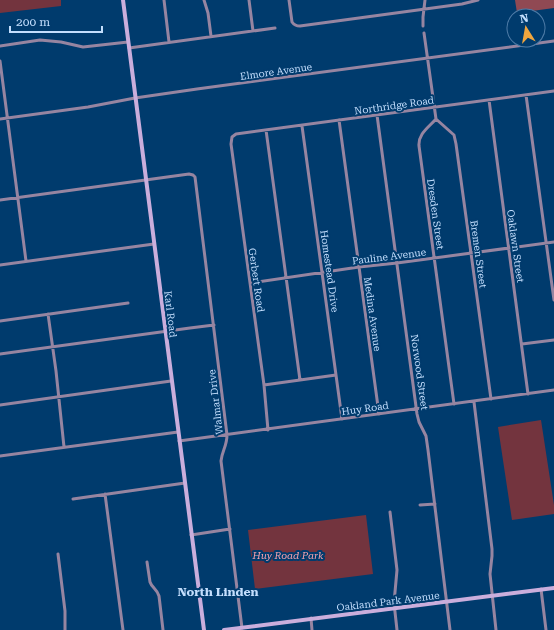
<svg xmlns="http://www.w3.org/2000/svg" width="554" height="630" viewBox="0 0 554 630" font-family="'Roboto Serif',serif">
<rect width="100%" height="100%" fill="#003b6d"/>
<!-- green -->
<path fill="#73343e" d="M0 0H61V6L0 13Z
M541 420 554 505V514L512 520 498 427Z
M366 515 373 574 255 589 248 530Z"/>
<!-- forest -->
<path fill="#904953" d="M515 0H554V8L517 13Z"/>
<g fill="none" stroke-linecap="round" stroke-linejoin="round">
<!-- minor -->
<path stroke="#9685a1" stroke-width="3" d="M164 0 169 42
M204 0 208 13 211 36
M249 0 253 31
M289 0 292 22C294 25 297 26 300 26L462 4 478 0
M423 26V17L425 0
M424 33 436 119C428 128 418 134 419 146L454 404
M0 46 40 40 61 42 83 47 128 42
M129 48 275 28
M0 61 26 261
M526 95 554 300
M489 100 528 394
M377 115 417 414 419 422 426 436 428 450 450 630
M0 119 88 107 135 98 197 89 554 41
M436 119 454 135 456 144 491 399
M339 120 379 414
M302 126 342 419
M266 130 300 380
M0 200 189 174 193 175 195 177 227 435C227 446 222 451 221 461L242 628
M0 265 154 244
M250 283 359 267 397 263 554 242
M48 314 56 371 64 447
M0 321 128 303
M522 344 554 340
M0 354 190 328 214 325
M264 385 336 375
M474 402 492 549V556L490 574 496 630
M0 405 171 381
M268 430 264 385 231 144 232 137 236 134 554 91
M179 441 554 390
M0 456 178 432
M105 494 123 630
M73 499 185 483
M420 505 435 504
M390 512 397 570 394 603 397 630
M191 535 230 529
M58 554 65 611V630
M147 562 150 582C152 588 157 589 159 596L163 630
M541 589 546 630
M311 618 312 630"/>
<!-- secondary -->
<path stroke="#caaedc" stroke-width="4" d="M123 0 204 630
M224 630 554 588"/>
</g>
<g text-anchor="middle" stroke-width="4" stroke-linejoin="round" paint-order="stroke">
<!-- street labels -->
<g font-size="10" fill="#c3defd" stroke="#003b6d">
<text transform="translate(276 71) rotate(-8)" y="4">Elmore Avenue</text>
<text transform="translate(394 105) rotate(-8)" y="4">Northridge Road</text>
<text transform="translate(436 214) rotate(82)" y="4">Dresden Street</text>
<text transform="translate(516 246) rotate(82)" y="4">Oaklawn Street</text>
<text transform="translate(479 254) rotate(82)" y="4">Bremen Street</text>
<text transform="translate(389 256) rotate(-7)" y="4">Pauline Avenue</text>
<text transform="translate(330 271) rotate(82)" y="4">Homestead Drive</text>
<text transform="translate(257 280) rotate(82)" y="4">Gerbert Road</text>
<text transform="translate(171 314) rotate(83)" y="4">Karl Road</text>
<text transform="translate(373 314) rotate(82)" y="4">Medina Avenue</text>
<text transform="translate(420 372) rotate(82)" y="4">Norwood Street</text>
<text transform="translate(215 402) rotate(-97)" y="4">Walmar Drive</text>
<text transform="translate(365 408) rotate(-8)" y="4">Huy Road</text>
<text transform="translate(388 601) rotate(-7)" y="4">Oakland Park Avenue</text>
</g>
<!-- park labels -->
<g font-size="10" font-style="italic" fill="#f8a3ad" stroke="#003b6d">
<text x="288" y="559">Huy Road Park</text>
</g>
<!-- quarter labels -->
<g font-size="12" font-weight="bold" fill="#c3defd" stroke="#003b6d">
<text x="218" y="596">North Linden</text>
</g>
</g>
<!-- north arrow -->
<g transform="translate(526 28) rotate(349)"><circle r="19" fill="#003b6d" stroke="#4e7ca7"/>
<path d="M0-3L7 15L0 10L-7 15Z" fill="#f0a63e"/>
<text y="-6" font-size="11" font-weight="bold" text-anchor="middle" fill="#c3defd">N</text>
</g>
<!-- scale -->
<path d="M10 26v6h92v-6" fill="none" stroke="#c3defd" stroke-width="2"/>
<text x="16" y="26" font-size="12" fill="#c3defd" stroke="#003b6d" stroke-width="3" paint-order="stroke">200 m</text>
</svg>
